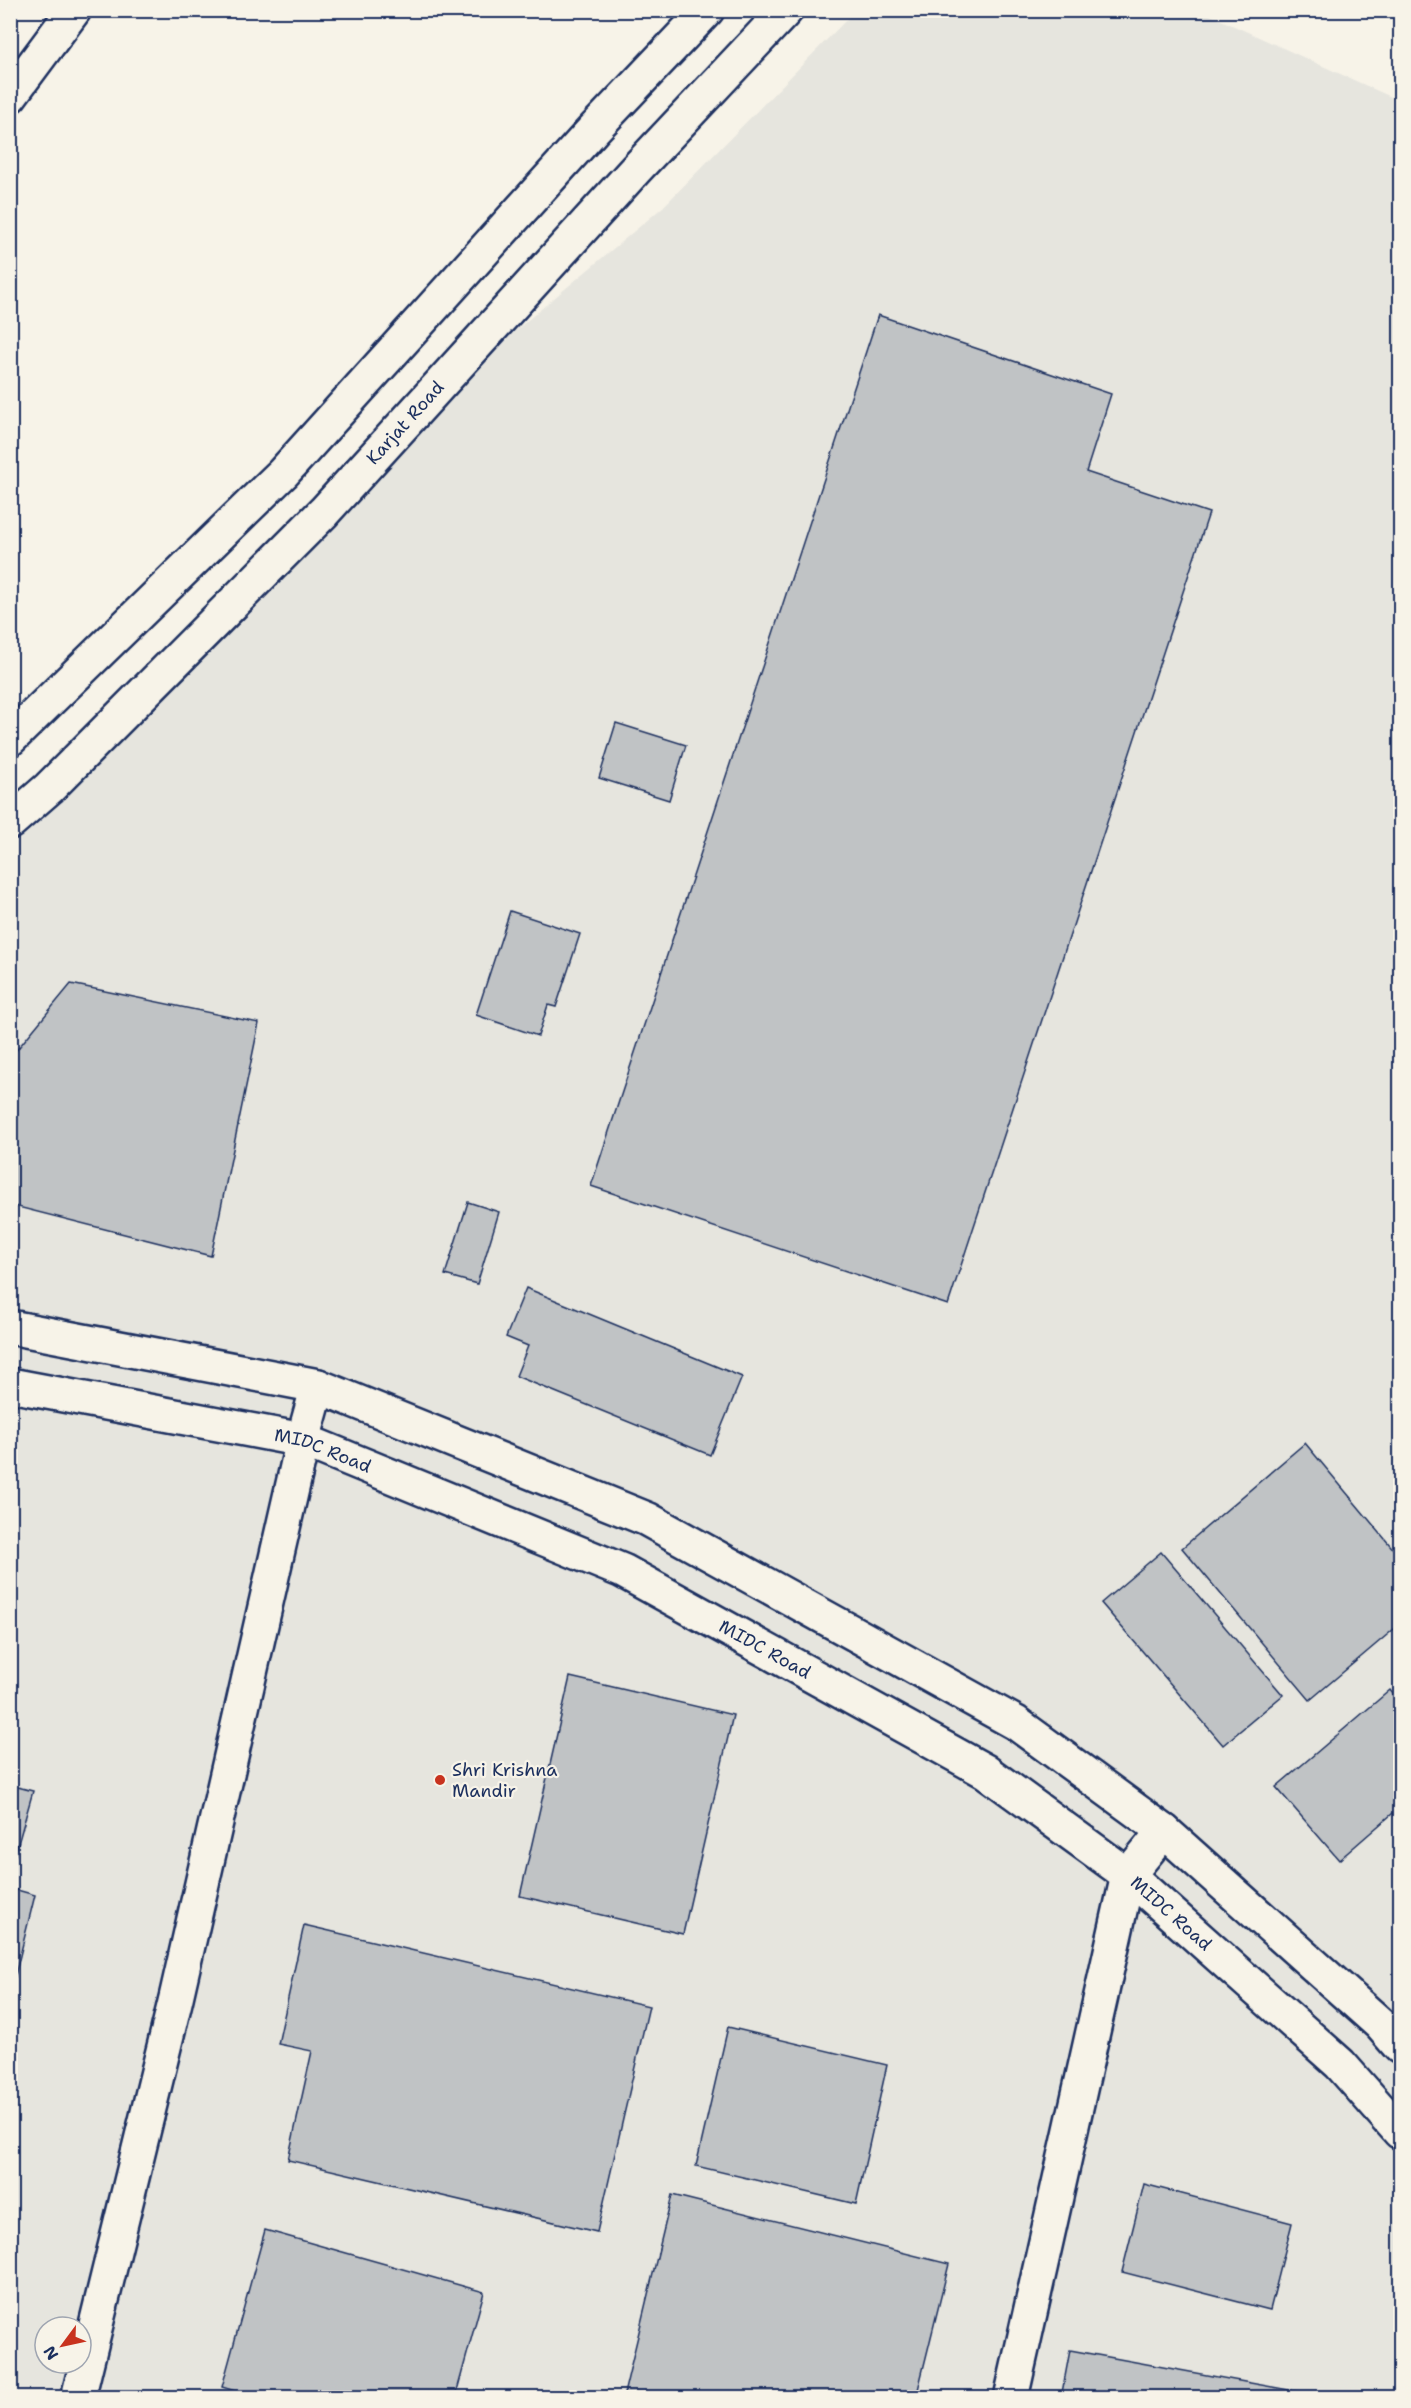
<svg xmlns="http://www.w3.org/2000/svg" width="1411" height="2408" viewBox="0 0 1411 2408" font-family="'Shantell Sans',sans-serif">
<rect width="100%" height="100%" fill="#f7f3e8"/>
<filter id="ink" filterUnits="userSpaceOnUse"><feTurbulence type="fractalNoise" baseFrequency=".0167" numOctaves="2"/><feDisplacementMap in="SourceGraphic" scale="12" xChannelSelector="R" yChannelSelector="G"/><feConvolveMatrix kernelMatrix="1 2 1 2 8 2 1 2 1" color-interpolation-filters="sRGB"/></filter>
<g filter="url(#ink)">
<!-- built -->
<path fill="#e6e5de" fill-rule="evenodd" d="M855 11H1201L1400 101V2397H11L10 848 238 605 473 366 663 207ZM45 2327H81V2363H45Z"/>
<!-- building -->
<path fill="#c0c3c5" stroke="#1b2f5e" stroke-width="1.5" d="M878 315 1111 394 1086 472 1209 513 948 1305 591 1186Z
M616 723 686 745 669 800 599 778Z
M510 911 580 934 556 1007 548 1005 538 1036 476 1015Z
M71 984 259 1023 211 1256 10 1205V1058Z
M468 1202 499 1212 477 1284 445 1275Z
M526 1288 742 1377 710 1455 516 1376 528 1346 506 1337Z
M1305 1443 1400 1557V1624L1310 1700 1182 1548Z
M1161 1552 1283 1695 1223 1745 1101 1603Z
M570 1677 733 1715 683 1934 520 1896Z
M1390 1690 1400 1703V1807L1339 1860 1276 1787Z
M10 1785 33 1791 10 1872Z
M10 1888 35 1895 11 1992H10Z
M304 1925 649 2006 597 2232 288 2160 312 2051 278 2044Z
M728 2027 887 2065 856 2204 696 2166Z
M1144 2184 1292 2223 1270 2310 1122 2272Z
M672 2195 949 2264 916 2398H623Z
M265 2230 484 2292 455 2398H258L222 2387Z
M1070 2350 1332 2398H1061Z"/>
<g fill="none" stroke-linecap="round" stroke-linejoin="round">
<!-- minor casing -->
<g stroke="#1b2f5e" stroke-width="38">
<path id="minor" d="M10 96 74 10
M78 2398 176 1998 303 1440 318 1386
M1011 2398 1128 1875 1164 1831"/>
</g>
<!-- primary casing -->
<g stroke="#1b2f5e" stroke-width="38">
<g id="primary">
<path d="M10 739 283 473 594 129 707 10"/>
<path id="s1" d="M10 822 49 788 324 512 636 169 786 10"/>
<path d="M10 1327 318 1386 647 1519 1016 1723 1164 1831 1380 2024 1400 2047"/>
<path id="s2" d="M10 1385 303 1440 623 1571 985 1771 1128 1875 1340 2064 1400 2132"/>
</g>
</g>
<!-- minor -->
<use href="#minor" stroke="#f7f3e8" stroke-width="33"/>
<!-- primary -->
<use href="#primary" stroke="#f7f3e8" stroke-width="33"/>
</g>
</g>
<!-- markers -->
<circle fill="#c8321e" stroke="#f7f3e8" stroke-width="2" cx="440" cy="1780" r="6"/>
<g text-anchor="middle" stroke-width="4.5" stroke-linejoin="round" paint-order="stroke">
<!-- street labels -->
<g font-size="18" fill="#1b2f5e" stroke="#f7f3e8">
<text dy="6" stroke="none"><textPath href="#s1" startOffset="562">Karjat Road</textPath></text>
<text dy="6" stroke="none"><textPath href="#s2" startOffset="320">MIDC Road</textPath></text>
<text dy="6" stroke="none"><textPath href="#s2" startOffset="806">MIDC Road</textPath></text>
<text dy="6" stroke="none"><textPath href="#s2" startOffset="1292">MIDC Road</textPath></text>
</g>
<!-- poi labels -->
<g font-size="18" fill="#1b2f5e" stroke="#f7f3e8" text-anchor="start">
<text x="452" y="1776">Shri Krishna<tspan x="452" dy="21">Mandir</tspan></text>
</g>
</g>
<!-- margin -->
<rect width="1411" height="2408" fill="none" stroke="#f7f3e8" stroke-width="36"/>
<rect x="18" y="18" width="1375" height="2372" fill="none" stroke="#1b2f5e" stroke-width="2" filter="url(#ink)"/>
<!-- north arrow -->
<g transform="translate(63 2345) rotate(237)"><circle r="28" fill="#f7f3e8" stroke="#9fa5b1" stroke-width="1.5"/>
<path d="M0-4.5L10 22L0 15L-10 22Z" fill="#c8321e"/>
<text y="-9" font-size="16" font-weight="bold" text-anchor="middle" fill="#1b2f5e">N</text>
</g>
</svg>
